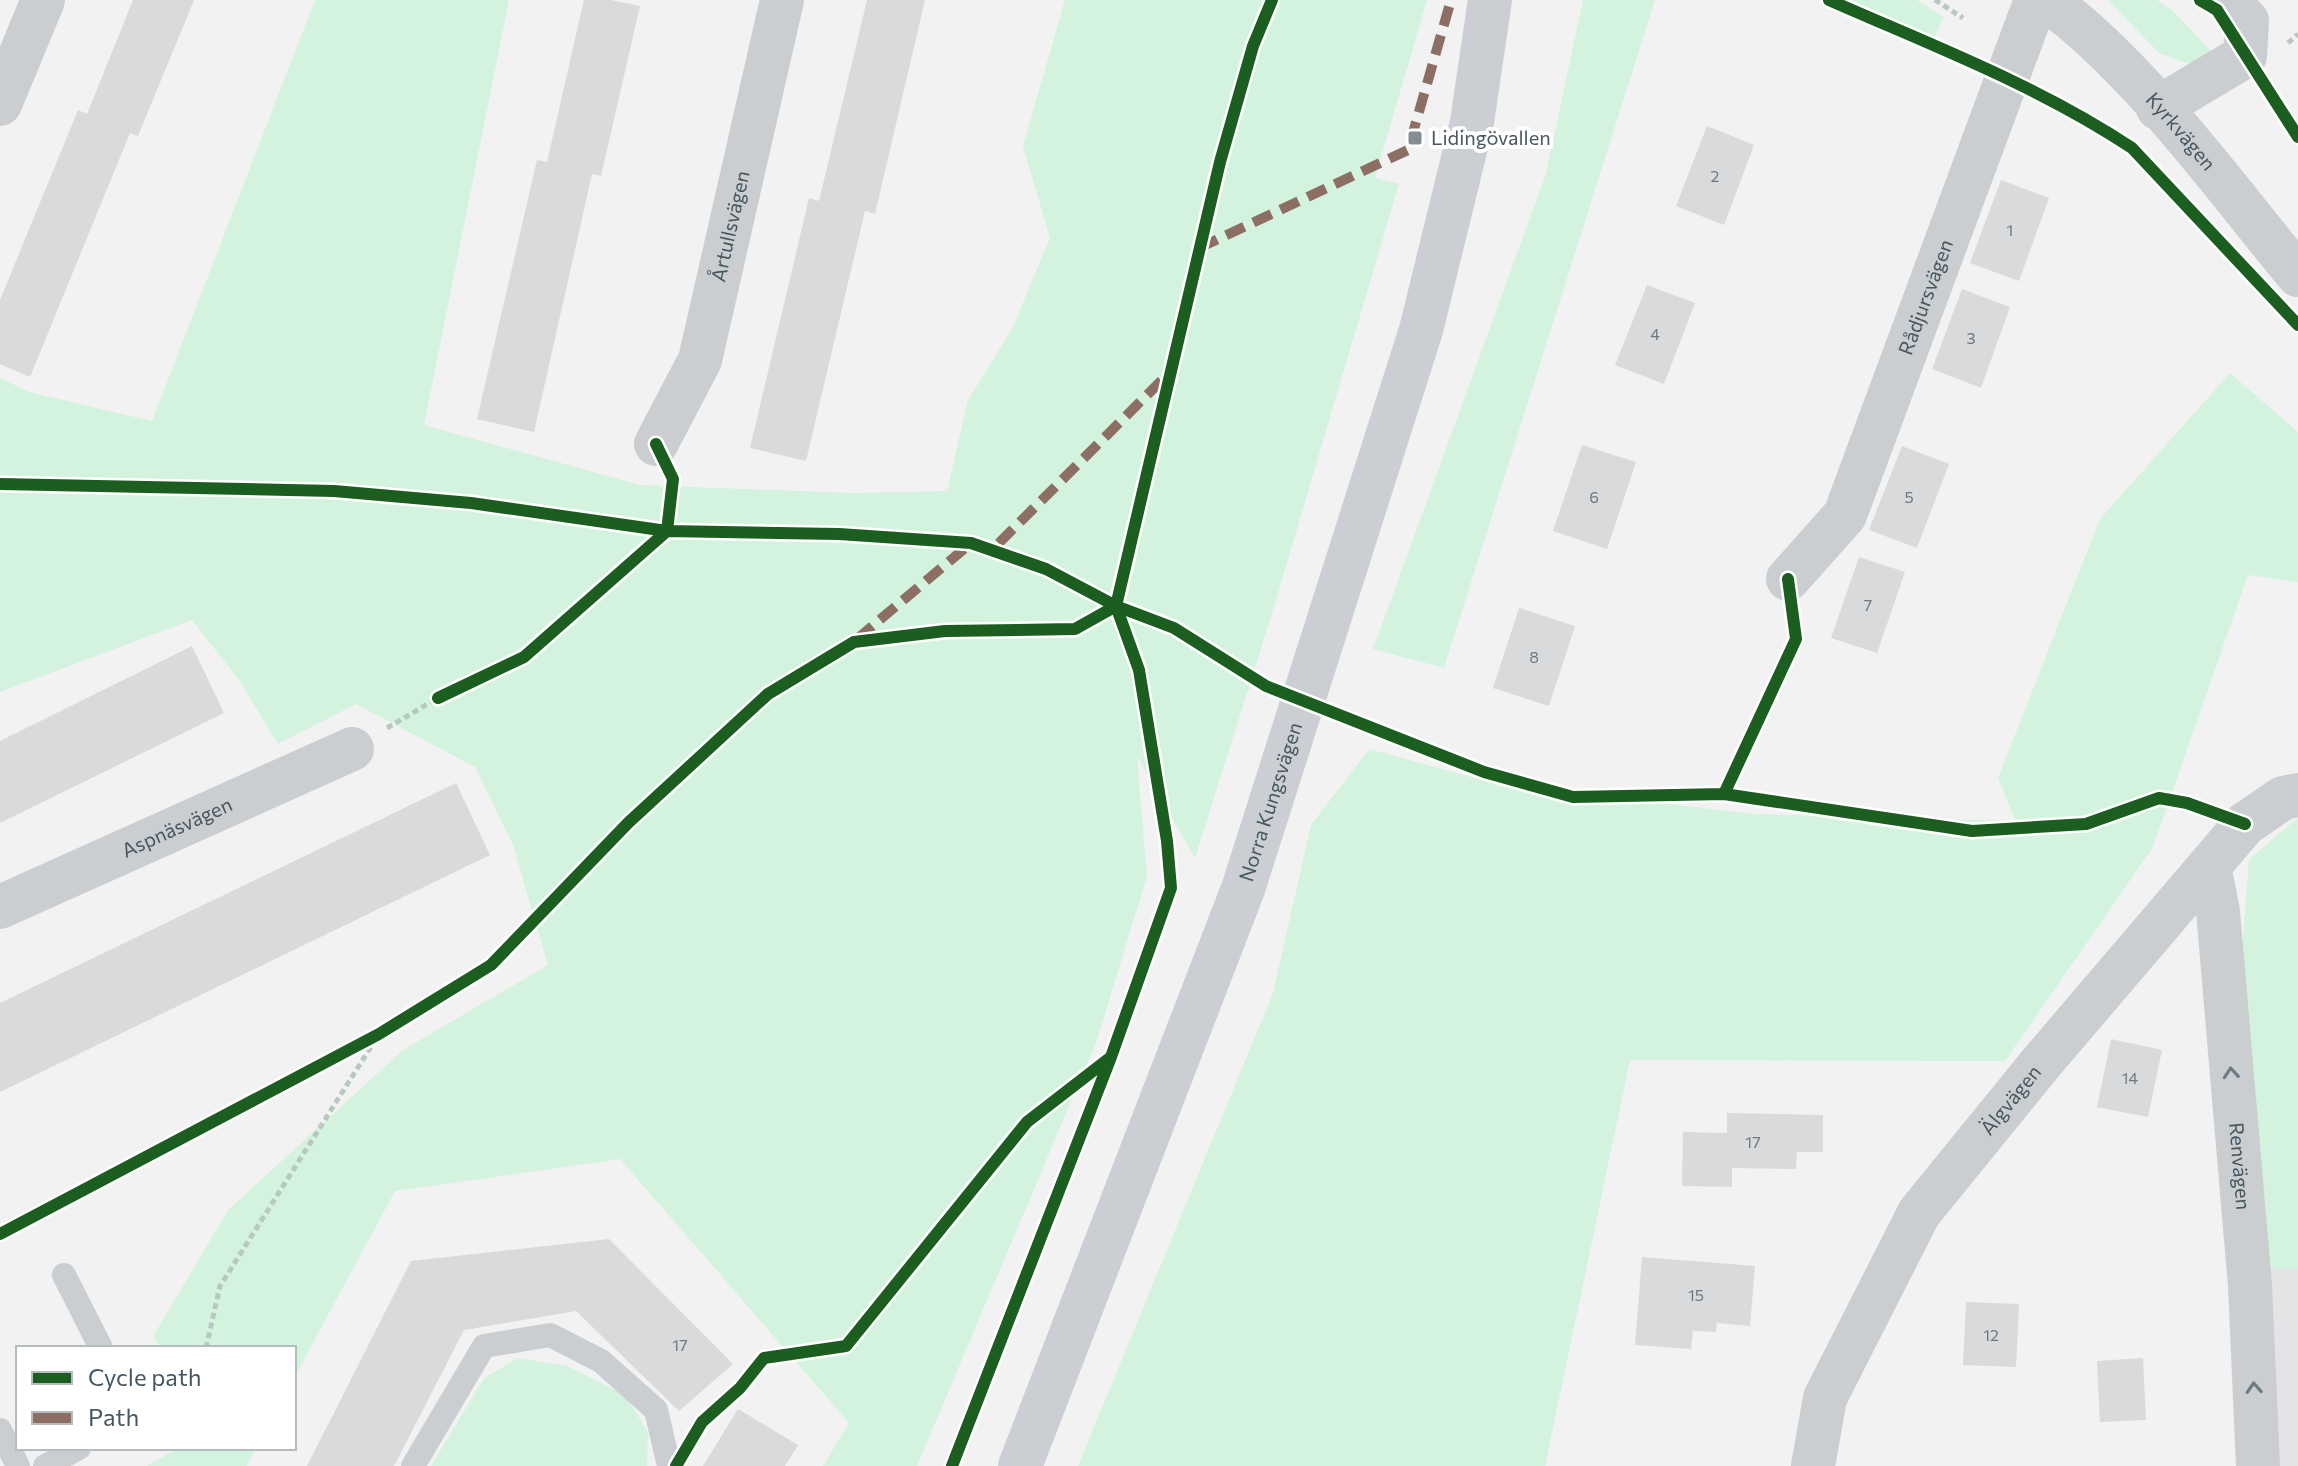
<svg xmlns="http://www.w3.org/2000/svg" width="2298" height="1466" viewBox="0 0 2298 1466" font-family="Commissioner,sans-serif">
<rect width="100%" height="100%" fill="#f2f2f2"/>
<!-- education -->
<path fill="#e4e3e5" d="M2266 1268 2298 1269V1466H2278Z"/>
<!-- green -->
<path fill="#d4f3de" d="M315 0H509L424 425 640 485 852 493 947 491 968 400 1012 329 1050 238 1023 146 1065 0H1427L1375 178 1399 184 1271 617 1195 858 1137 756 1147 876 1097 1040 917 1466H823L849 1423 620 1159 395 1191 294 1378V1348H160L154 1335 228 1210 403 1050 548 965 513 845 475 767 356 704 278 744 239 680 192 620 0 692V378L29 392 152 421Z
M1583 0H1655L1444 668 1373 649 1546 174Z
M1850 0H1917L1944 17 1934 37Z
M2108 0H2157L2173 11 2212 52 2192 65 2159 53Z
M2230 373 2298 432V582L2248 575 2153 847 2005 1061 1630 1060 1545 1466H1078L1273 993 1311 825 1369 749 1493 783 1754 814 2016 821 1998 778 2100 519Z
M2298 818V1269L2266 1268 2242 950 2249 859Z
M518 1358 567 1366 625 1395 648 1432 647 1466H431L484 1378Z
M178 1448H256L247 1466H147Z"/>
<!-- building -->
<path fill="#d8dadb" d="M133 0H194L138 136 130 133 30 377 0 364V300L78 110 87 114Z
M584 0H611L640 6 601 176 592 174 534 432 477 419 537 160 547 162Z
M867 0H925L875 214 865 211 806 461 750 448 809 198 819 201Z
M1707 126 1754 145 1724 225 1676 206Z
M2001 180 2049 198 2019 281 1970 263Z
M1647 285 1695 303 1664 384 1615 365Z
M1962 289 2010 307 1981 388 1932 369Z
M1582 445 1636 462 1607 549 1553 531Z
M1902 446 1949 464 1917 548 1869 530Z
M1859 557 1905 572 1877 653 1831 638Z
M1519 608 1575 626 1549 706 1493 688Z
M192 646 224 713 0 823V741Z
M456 783 490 855 0 1092V1003Z
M2111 1039 2162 1050 2148 1117 2097 1107Z
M1727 1113 1823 1115V1152H1797L1796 1169 1732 1168V1187L1682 1186 1683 1132 1727 1133Z
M609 1239 733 1364 679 1411 576 1311 464 1330 394 1466H307L411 1261Z
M1642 1257 1755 1266 1750 1326 1717 1323 1716 1332 1693 1331 1691 1349 1635 1345Z
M1966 1302 2019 1304 2016 1367 1963 1365Z
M2143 1358 2146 1420 2100 1422 2097 1361Z
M738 1409 798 1445 785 1466H703Z"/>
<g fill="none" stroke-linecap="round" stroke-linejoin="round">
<!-- path -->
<path stroke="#b8c7c1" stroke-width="5" stroke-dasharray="6 4" stroke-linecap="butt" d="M1935 0 1963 18
M2288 43 2298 34
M387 728 438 698
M206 1348 220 1286 379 1034
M702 1422 740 1388"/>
<!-- service -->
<path stroke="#cbced1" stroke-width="24" d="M64 1275 101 1348
M0 1430 18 1466
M45 1466 79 1448
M413 1466 484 1346 550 1335 601 1361 656 1410 669 1466"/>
<!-- minor -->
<g stroke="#cbced1" stroke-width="44">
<path d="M0 104 43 0"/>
<path d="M2158 108 2245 56 2247 21 2227 0"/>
<path id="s1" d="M656 444 700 360 782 0"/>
<path id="s2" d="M1788 579 1845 515 2036 0"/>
<path id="s3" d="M2209 866 2218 911 2250 1286 2258 1466"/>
<path id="s4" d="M0 907 352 749"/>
<path id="s5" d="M1813 1466 1825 1398 1919 1213 2041 1063 2245 824 2283 798 2298 795"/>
</g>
<!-- tertiary -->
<path stroke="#cbced1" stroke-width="44" id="s6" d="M2047 0C2140 68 2224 186 2298 275"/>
<!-- secondary -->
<path stroke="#cbcfd3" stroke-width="44" id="s7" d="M1020 1466 1243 889 1421 330 1472 122 1490 0"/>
<!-- quiet -->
<path stroke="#8d6e63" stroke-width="10" stroke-dasharray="20 10" stroke-linecap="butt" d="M1199 248 1408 150 1451 0
M857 639 971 543 993 549 1168 374"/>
<!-- cycleway casing -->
<g stroke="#fff" stroke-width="17">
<path id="cycleway" d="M1829 0C1931 45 2039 86 2132 148L2298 325
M2200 0 2217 10 2298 137
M0 484 334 491 471 503 667 531 839 534 971 543 1046 569 1116 606 1174 628 1266 686 1484 772 1573 797 1724 794 1972 831 2086 824 2159 798 2187 803 2245 824
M438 698 524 657 667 531 673 479 656 444
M1724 794 1796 639 1788 579
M0 1234 379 1034 491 965 628 823 768 694 854 642 945 631 1075 629 1116 606
M676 1466 702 1422 740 1388 764 1358 846 1346 1027 1122 1111 1057
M952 1466 1111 1057 1171 888 1167 841 1139 670 1116 606 1220 162 1253 46 1272 0"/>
</g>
<!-- cycleway -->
<use href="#cycleway" stroke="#1b5e20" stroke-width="12"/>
</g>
<!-- one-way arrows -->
<defs><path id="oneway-chevron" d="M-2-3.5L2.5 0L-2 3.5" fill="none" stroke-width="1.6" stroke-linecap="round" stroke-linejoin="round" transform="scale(2)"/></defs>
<g stroke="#6f7b83">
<use href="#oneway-chevron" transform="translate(2231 1073) rotate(-95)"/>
<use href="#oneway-chevron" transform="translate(2254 1388) rotate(-93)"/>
</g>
<!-- markers -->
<rect fill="#838d94" stroke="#fff" stroke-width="3" x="1407" y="130" width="16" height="16" rx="4"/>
<g text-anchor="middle" stroke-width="8" stroke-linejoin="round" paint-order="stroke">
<!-- number labels -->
<g font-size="16" fill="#6d7981">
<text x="1715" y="182">2</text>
<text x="2010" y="236">1</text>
<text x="1655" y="340">4</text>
<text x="1971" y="344">3</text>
<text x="1594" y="503">6</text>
<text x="1909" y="503">5</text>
<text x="1868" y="611">7</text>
<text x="1534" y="663">8</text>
<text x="2130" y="1084">14</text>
<text x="1753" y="1148">17</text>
<text x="1696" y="1301">15</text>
<text x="1991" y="1341">12</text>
<text x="680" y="1351">17</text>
</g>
<!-- street labels -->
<g font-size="20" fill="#475761" stroke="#fff">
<text dy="7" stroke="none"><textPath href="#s6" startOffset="188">Kyrkvägen</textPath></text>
<text dy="7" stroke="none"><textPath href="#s1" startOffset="232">Årtullsvägen</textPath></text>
<text dy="7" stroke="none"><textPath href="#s2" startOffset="318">Rådjursvägen</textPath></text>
<text dy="7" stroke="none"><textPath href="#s7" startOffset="710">Norra Kungsvägen</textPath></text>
<text dy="7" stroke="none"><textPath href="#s4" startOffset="194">Aspnäsvägen</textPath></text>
<text dy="7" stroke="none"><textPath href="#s5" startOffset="422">Älgvägen</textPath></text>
<text dy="7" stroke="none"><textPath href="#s3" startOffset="302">Renvägen</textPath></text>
</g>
<!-- poi labels -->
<g font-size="20" fill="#475761" stroke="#fff" text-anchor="start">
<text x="1431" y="145">Lidingövallen</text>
</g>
</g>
<!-- legend -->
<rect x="16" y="1346" width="280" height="104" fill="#ffffff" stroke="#b5bcc0" stroke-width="2"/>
<rect x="32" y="1372" width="40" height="12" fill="#1b5e20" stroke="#b5bcc0" stroke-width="2"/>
<text x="88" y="1386" font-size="24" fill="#475761">Cycle path</text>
<rect x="32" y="1412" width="40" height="12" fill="#8d6e63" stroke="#b5bcc0" stroke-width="2"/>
<text x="88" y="1426" font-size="24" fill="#475761">Path</text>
</svg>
